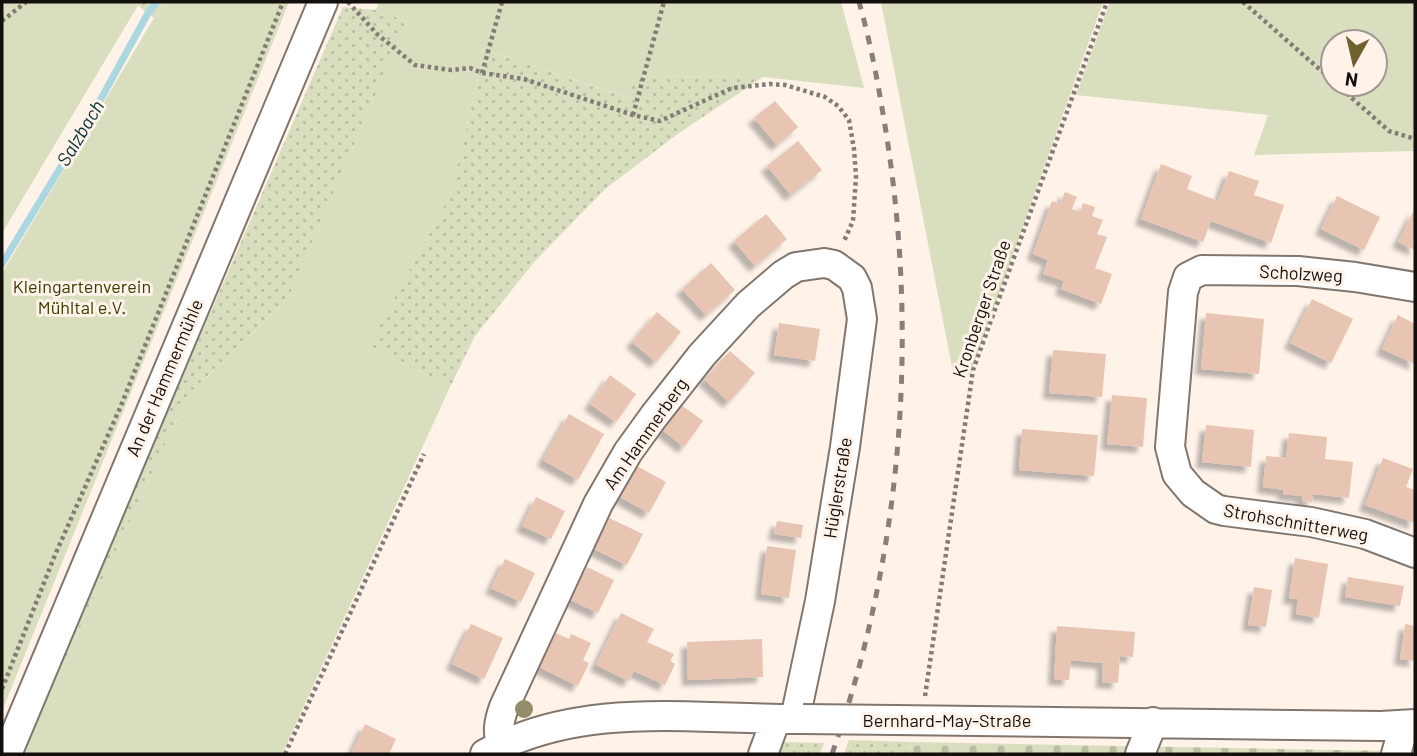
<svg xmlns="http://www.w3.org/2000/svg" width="1417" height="756" viewBox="0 0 1417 756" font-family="Barlow,sans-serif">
<defs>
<pattern id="grass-dots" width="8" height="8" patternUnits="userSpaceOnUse" patternTransform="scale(1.75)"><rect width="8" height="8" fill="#d9debe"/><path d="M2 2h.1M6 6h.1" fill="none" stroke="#b9bda2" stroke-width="1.8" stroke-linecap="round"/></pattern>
<pattern id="cemetery-stones" width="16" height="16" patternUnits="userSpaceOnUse" patternTransform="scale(1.75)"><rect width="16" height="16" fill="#d9debe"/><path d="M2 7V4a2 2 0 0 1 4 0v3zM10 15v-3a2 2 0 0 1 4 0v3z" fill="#b9bda2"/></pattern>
<filter id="shadow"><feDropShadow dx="-6" dy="6" stdDeviation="2" flood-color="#0004"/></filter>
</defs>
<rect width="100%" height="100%" fill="#fef2e9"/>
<!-- grass -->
<path fill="url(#grass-dots)" d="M140 2H170L154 18 137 5Z
M343 7 376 10 407 21 288 299 188 395 22 754H19Z
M485 50 628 98 635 76 763 77 679 133 605 189 535 261 475 336 450 387 368 346 450 195Z
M849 740 912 742 906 754H844Z
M784 742 824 743 820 754H777Z"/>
<!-- cemetery -->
<path fill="url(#cemetery-stones)" d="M912 742 963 743 1388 751 1387 754H906Z"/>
<!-- garden -->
<path fill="#d9debe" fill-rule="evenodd" d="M6 2H140L2 233V6Z
M170 2H289L2 711V278L4 270 154 18Z
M379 2H841L864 88 763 77 635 76 629 98 485 50 450 195 368 346 450 387 282 754H22L188 395 288 299 407 21 376 10Z
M881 2H1103L970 375 953 372Z
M1110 2H1415V151L1254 155 1268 115 1076 95ZM1375 42V84H1333V42Z"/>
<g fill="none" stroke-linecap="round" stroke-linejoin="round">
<!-- stream -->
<path stroke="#abd7e0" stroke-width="7" d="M2 264 91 117 148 13 157 2"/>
</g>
<!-- building -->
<path fill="#e8c4b2" filter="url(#shadow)" d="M775 101 798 127 777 145 754 118Z
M798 141 822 170 791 195 767 166Z
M1161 164 1192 176 1187 189 1218 201 1229 171 1259 181 1254 195 1284 205 1271 243 1211 221 1203 242 1141 219Z
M1065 192 1077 197 1072 209 1080 212 1083 203 1095 207 1092 216 1103 220 1097 234 1107 237 1095 268 1112 274 1101 304 1061 289 1064 281 1043 274 1048 260 1033 254 1052 201 1060 204Z
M1337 196 1380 217 1364 250 1321 229Z
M1415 208V250L1398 242Z
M766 214 787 239 755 266 734 241Z
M711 263 735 290 706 315 682 289Z
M1312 299 1353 319 1331 363 1290 343Z
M657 312 681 332 656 362 632 342Z
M1206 313 1264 319 1259 374 1201 369Z
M1398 315 1415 324V364L1382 349Z
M779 323 820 329 815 361 774 355Z
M1053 350 1106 354 1102 397 1049 393Z
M730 351 755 373 729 402 704 379Z
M610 375 636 394 616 422 590 404Z
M1112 395 1147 398 1143 447 1107 444Z
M680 404 703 421 684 447 661 429Z
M569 414 604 434 578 480 543 460Z
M1206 425 1254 430 1251 467 1202 462Z
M1022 429 1098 435 1094 476 1019 470Z
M1289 433 1327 437 1325 459 1353 462 1349 498 1313 494 1312 502 1302 501V496L1283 494 1284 490 1263 487 1266 456 1286 458Z
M1383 458 1413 469 1406 487 1415 490V523L1365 505Z
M637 466 666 482 649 513 620 497Z
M536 497 565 511 551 539 522 526Z
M609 518 643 534 627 565 594 549Z
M777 521 803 525 801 538 774 534Z
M767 546 796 550 789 598 761 594Z
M1295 558 1328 564 1319 618 1296 614 1298 599 1289 598Z
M505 559 535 573 521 602 491 588Z
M587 567 614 580 598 613 571 600Z
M1348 577 1404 586 1400 606 1345 597Z
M1254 587 1272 590 1266 627 1248 625Z
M621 613 654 629 647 642 674 654 670 661 675 664 665 685 634 671 629 681 596 665Z
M471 624 503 638 484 679 452 664Z
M1405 624 1415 626V661L1400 659Z
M1057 626 1135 632 1133 657 1120 656 1118 683 1102 682 1103 663 1071 660 1069 680 1054 679Z
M556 633 569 639 571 634 591 643 583 660 589 663 578 686 539 667Z
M762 639 763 677 688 680 687 642Z
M365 724 396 739 389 754H351Z"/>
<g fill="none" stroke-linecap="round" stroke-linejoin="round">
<!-- minor casing -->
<g stroke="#81766e" stroke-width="32">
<path id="minor" d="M1415 287 1355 277 1298 271 1202 270 1188 277 1183 292 1170 447 1177 474 1193 493 1216 509 1224 511 1311 522 1365 534 1415 553
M895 720 1381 726 1415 724
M501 745C497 731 499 721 504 707L598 504 628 452 654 416 702 355 748 305 783 275 796 267 824 263 834 265 852 278 857 288 862 319 845 447 820 601 795 719
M7 754 323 2
M485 754C582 699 697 720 803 719
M763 754 776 719
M1140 754 1153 722
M1396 754 1404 726"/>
</g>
<!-- path -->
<path stroke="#837b75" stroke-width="4.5" stroke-dasharray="3.5 3.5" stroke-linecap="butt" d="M348 2 377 34 415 65 451 70 470 68 482 73 524 79 633 115 660 121 732 88 770 84 785 85 825 97 838 106 849 120 854 149 856 177 853 221 844 241
M1243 2 1333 81
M2 21 26 2
M482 73 502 2
M1336 84 1389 131 1415 139
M633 115 664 2
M2 689 55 555 120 408 283 2
M925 696 973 370 1107 2
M285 754 424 454"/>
<!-- minor -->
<use href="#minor" stroke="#fff" stroke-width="28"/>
<!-- rail -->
<path stroke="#877f79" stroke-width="5" stroke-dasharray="9 9" stroke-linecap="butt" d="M832 754C902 556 919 339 886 132 879 88 871 44 859 2"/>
<!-- minor-bridge casing -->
<g stroke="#81766e" stroke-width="32" stroke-linecap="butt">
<path id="minor-bridge" d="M803 719 895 720"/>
</g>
<!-- minor-bridge -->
<use href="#minor-bridge" stroke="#fff" stroke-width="28"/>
</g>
<!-- trees -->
<circle fill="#918e69" cx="524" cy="709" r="9"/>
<g text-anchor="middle" stroke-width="6" stroke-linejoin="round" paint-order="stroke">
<!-- street labels -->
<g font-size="18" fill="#130f0c" stroke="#fef2e9">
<text transform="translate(1301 274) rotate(3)" y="6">Scholzweg</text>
<text transform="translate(982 309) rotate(-71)" y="6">Kronberger Straße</text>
<text transform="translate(165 378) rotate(-67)" y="6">An der Hammermühle</text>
<text transform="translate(646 434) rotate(-55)" y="6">Am Hammerberg</text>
<text transform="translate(838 488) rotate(-81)" y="6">Hüglerstraße</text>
<text transform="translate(1296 523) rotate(10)" y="6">Strohschnitterweg</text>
<text x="947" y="727">Bernhard-May-Straße</text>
</g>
<!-- park labels -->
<g font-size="18" fill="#383d01" stroke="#fef2e9">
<text x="82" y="293">Kleingartenverein<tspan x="82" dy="21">Mühltal e.V.</tspan></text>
</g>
<!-- water labels -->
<g font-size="19" font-style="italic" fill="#063139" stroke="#fef2e9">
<text transform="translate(80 133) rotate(-59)" y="7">Salzbach</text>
</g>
</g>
<!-- border -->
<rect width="1417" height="756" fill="none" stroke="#130f0c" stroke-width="7"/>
<!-- north arrow -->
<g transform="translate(1354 63) rotate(188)"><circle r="33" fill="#fef2e9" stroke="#a09791" stroke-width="2"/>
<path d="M0-5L12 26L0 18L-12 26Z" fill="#71612f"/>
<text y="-10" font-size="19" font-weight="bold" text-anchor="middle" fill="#130f0c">N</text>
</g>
</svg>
